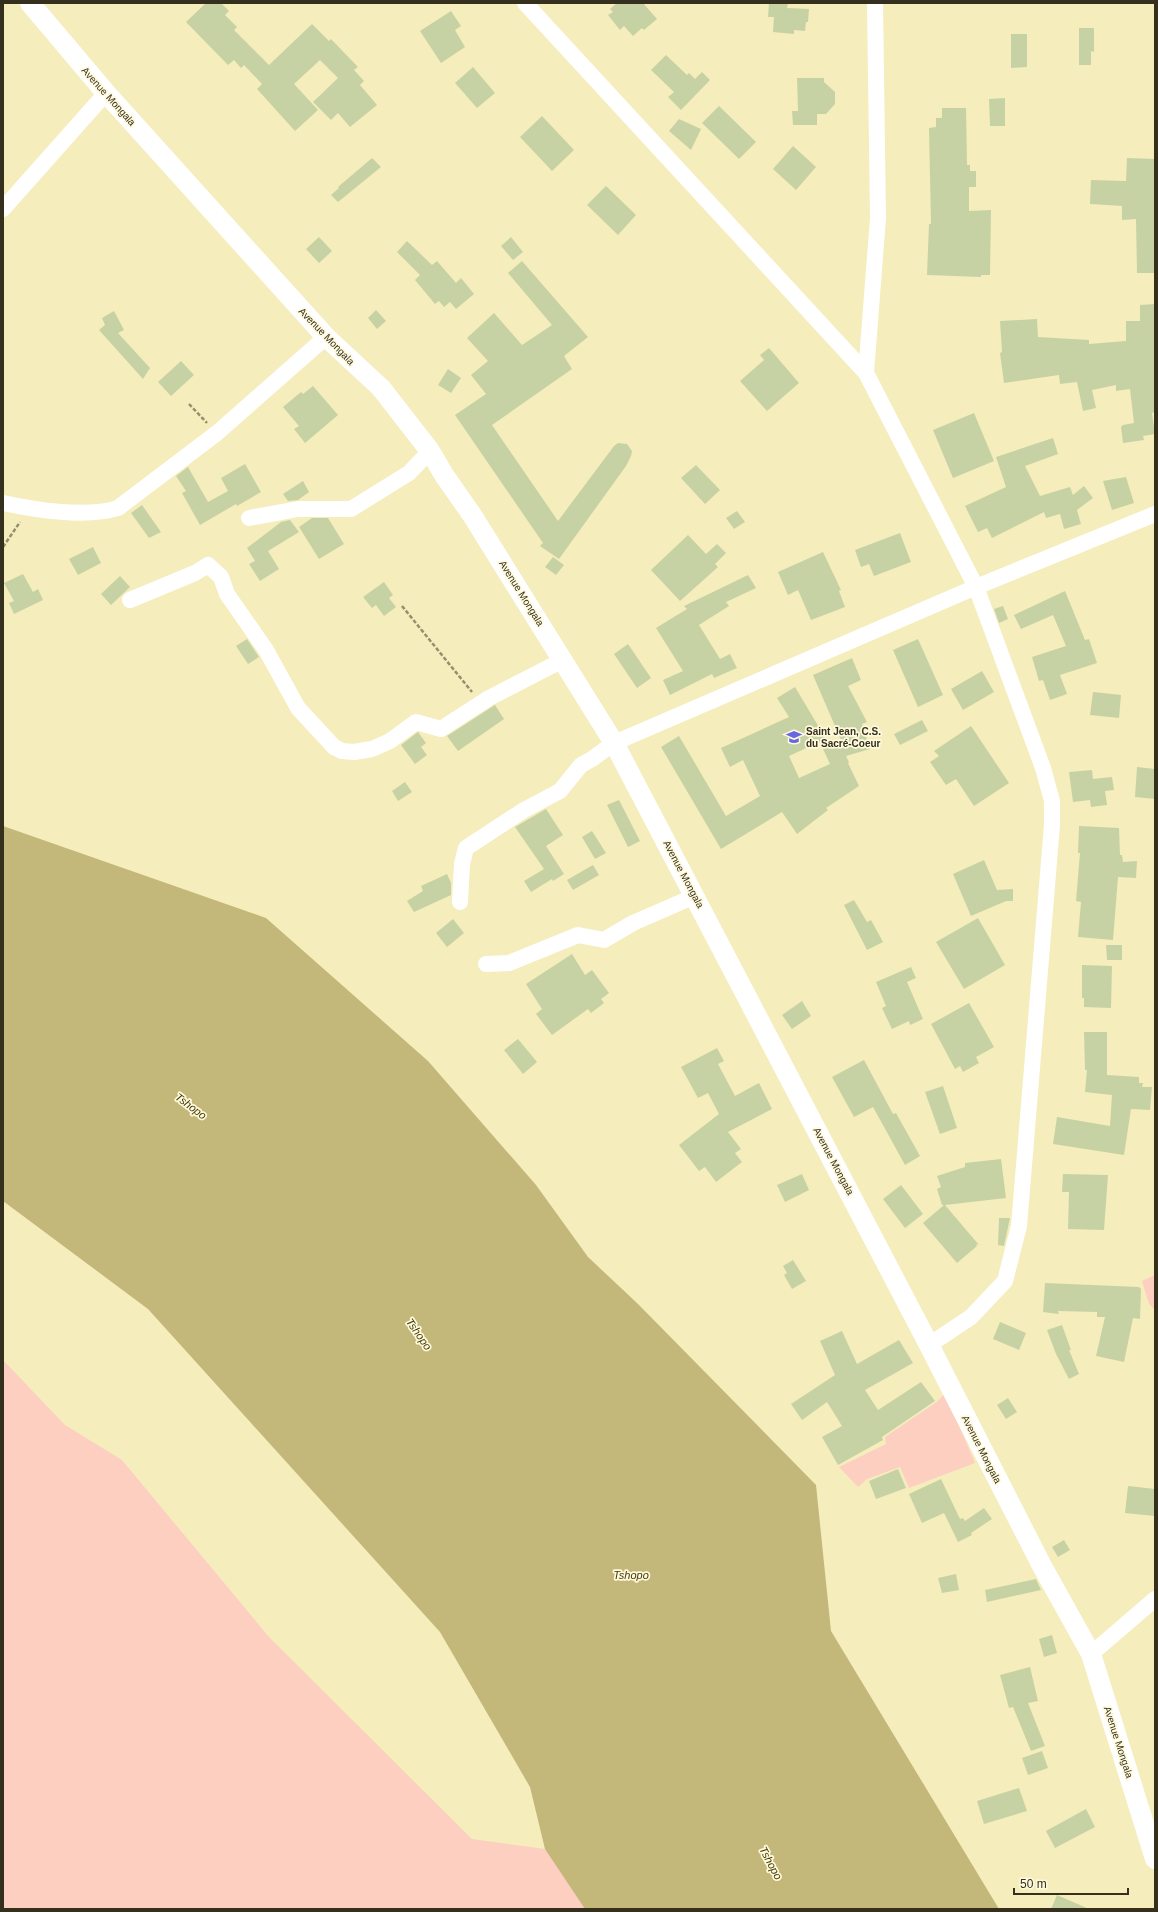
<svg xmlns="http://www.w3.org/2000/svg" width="1158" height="1912" viewBox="0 0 1158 1912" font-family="Arial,sans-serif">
<rect width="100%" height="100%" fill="#f5edbc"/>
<!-- green -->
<path fill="#fdcfc0" d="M1155 1275V1310L1149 1304 1142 1281Z
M3 1360 65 1425 122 1460 269 1637 472 1839 545 1849 602 1909H3Z
M945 1393 975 1463 909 1488 900 1467 867 1479 858 1487 839 1467 886 1444 885 1437 938 1401Z"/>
<!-- water -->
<path fill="#c3b779" d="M3 826 266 918 428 1061 536 1185 588 1257 638 1304 816 1485 831 1631 999 1909H585L545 1849 530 1787 440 1632 148 1309 3 1201Z"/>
<!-- building -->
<path fill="#c7d2a4" d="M206 3H221L229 11 225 15 237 27 234 30 269 65 312 24 329 41 331 39 358 67 354 70 364 81 360 85 377 105 350 127 338 113 331 120 313 102 338 78 320 60 294 84 318 110 295 131 257 89 262 84 244 65 241 68 234 60 228 65 186 22Z
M617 3H643L657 19 644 30 642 28 633 36 624 26 620 30 608 15 613 12 610 9Z
M769 3H788L787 8 809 9 808 22H806L805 31 794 30V34L773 32 774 17H768Z
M451 11 461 26 455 30 465 47 441 63 420 31Z
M1079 28H1094V52L1091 51V65H1079Z
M1011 34H1027V67L1011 68Z
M666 55 687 75 689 73 695 79 702 72 710 80 681 110 668 97 674 92 651 70Z
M473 67 495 93 477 108 455 83Z
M797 78H824V82L835 92V104L826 114H817V125H793L792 111H798Z
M1005 98V126H990L989 99Z
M719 106 756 142 739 159 702 123Z
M942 108H966L967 165H970V171H976V187H969V211L991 210 990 275H981V277L927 275 929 224H931L929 128 936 127V118H942Z
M542 116 574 150 552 171 520 137Z
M679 119 701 129 691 150 669 131Z
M793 146 816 167 796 190 773 169Z
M372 158 381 167 338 202 331 195 339 188 338 187Z
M1127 158 1155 159V273H1137L1136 219 1122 220V206L1090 204 1091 180 1126 181Z
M606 186 636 215 618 235 587 205Z
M319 237 332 251 319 263 306 249Z
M511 237 523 252 513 260 501 246Z
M407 241 432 265 437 261 456 283 461 278 474 294 456 309 450 302 444 307 439 301 435 304 415 280 420 275 397 252Z
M522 261 588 337 564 356 572 369 492 425 558 521 614 446 618 443 627 444 632 451 631 456 626 466 559 559 540 546 543 543 455 415 486 394 471 375 488 361 467 338 494 313 522 345 552 325 508 273Z
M1155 304V412L1152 413 1155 434 1143 436 1144 440 1123 443 1121 427 1123 425 1134 423 1130 389 1116 391V385L1092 390 1096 408 1083 411 1077 382 1060 384 1059 375 1004 383 1000 353 1002 352 1000 321 1037 319 1038 337 1089 340V344L1126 341V321H1140V305Z
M376 310 386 321 377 329 368 318Z
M114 311 124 330 118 333 150 368 143 379 99 330 105 325 102 318Z
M769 348 799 383 767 411 740 381 764 360 760 355Z
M181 361 194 375 171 396 158 382Z
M448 369 461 378 451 393 438 385Z
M313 386 338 415 305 443 294 429 299 426 283 407 301 392 303 394Z
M974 413 994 461 953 478 933 430Z
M1053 438 1058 454 1025 466 1040 496 1070 487 1073 495 1084 486 1093 498 1077 510 1081 524 1064 529 1060 514 1046 518 1044 512 992 538 987 528 978 532 965 506 1006 487 996 457Z
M245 464 261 492 237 506 236 504 200 525 182 493 186 491 176 476 188 467 208 502 228 491 221 478Z
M696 465 720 490 705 504 681 478Z
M1126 477 1134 503 1112 510 1103 481Z
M303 481 309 492 298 500 288 501 283 494Z
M142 505 161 532 149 538 131 513Z
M737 511 745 522 734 529 726 518Z
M312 518H328L344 544 319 559 299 527Z
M290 520 299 532 268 551 279 569 260 581 249 564 255 561 247 548 281 522Z
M900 533 911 562 874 576 869 564 861 567 855 550Z
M688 535 706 554 717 544 726 553 715 564 718 567 680 601 651 570Z
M93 547 101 563 78 575 69 559Z
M823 552 841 590 839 591 845 607 811 620 798 590 788 595 778 572Z
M553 557 564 565 556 575 545 567Z
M23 574 33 592 38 589 43 600 14 614 9 603 14 601 4 583Z
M748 575 756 588 726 602 729 606 699 625 720 659 730 654 737 668 714 678 712 674 670 695 663 680 683 671 656 628 687 609 684 606Z
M120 576 130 587 111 605 101 594Z
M384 582 393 595 389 598 396 607 384 616 376 605 372 608 363 597Z
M1065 591 1085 640 1089 639 1097 663 1060 675 1067 694 1050 700 1043 680 1039 681 1032 657 1066 646 1053 615 1021 629 1014 615Z
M1003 606 1008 619 999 623 994 609Z
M247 639 259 657 248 664 236 646Z
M918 639 943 695 918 707 893 650Z
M628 644 651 678 637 688 614 654Z
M852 658 861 680 848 686 867 722 862 724 870 749 846 756 849 762 848 763 859 786 826 808 828 810 797 834 782 812 721 849 661 747 679 736 726 816 760 796 743 760 730 767 721 748 789 717 777 698 795 687 826 739 789 756 799 778 830 764 823 749 841 740 813 675Z
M982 671 994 692 963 710 951 689Z
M1093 692 1121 695 1119 718 1090 715Z
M495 705 504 719 458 751 447 736Z
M922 720 928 731 900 745 894 734Z
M971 726 1009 783 974 806 956 779 946 785 930 762 939 756 934 751Z
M418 732 426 743 421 747 427 755 415 764 401 745Z
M1137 767 1155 769V799L1135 797Z
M1092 770 1093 779 1112 777 1114 790 1105 791 1107 805 1091 807 1090 800 1073 802 1069 772Z
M405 782 412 792 398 801 392 791Z
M619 800 640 841 628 847 607 805Z
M546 809 563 835 546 846 564 874 553 881 552 879 531 892 524 881 544 869 515 827Z
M1079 826 1119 828 1120 855H1122L1123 862 1137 861 1136 878 1118 877 1113 940 1078 937 1081 902 1076 901 1080 853H1078Z
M592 831 606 853 595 859 582 837Z
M984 860 997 890 1013 889V901H1006L971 916 953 874Z
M593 865 599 875 573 890 567 880Z
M447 874 451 883V895L414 912 407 901 423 891 421 886Z
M854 900 867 922 871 920 883 942 867 950 844 905Z
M978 918 1005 965 964 989 936 942Z
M453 919 464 933 447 947 436 933Z
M1106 945H1122V960H1107Z
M572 954 585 975 592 970 609 993 601 999 604 1003 591 1013 588 1009 552 1035 536 1014 542 1009 526 984Z
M1082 965 1112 966 1111 1008 1084 1007V998H1082Z
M911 967 916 978 907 982 923 1019 910 1025 909 1021 892 1029 882 1008 886 1006 876 982Z
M802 1001 811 1016 792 1029 782 1015Z
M969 1003 994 1047 976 1057 979 1063 963 1072 960 1066 955 1069 931 1024Z
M1084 1032H1107V1075L1139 1077V1083H1143L1142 1087H1152L1150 1110 1131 1109 1124 1155 1053 1144 1057 1117 1110 1126 1112 1095 1085 1092 1087 1070H1085Z
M518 1039 537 1062 523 1074 504 1050Z
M717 1048 724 1061 718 1064 735 1096 759 1083 772 1109 728 1132 741 1149 735 1153 742 1162 716 1182 705 1167 699 1171 679 1145 719 1114 708 1093 698 1098 681 1067Z
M864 1060 893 1114 896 1113 920 1156 905 1165 873 1107 854 1117 832 1077Z
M943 1086 957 1128 940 1134 925 1092Z
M1001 1159 1006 1198 945 1205 979 1245 976 1244 977 1246 957 1263 923 1223 944 1205H942L937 1189 941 1187 937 1176 965 1167V1163Z
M802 1174 809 1190 785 1202 777 1185Z
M1063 1174 1108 1175 1104 1230 1068 1229 1069 1192H1062Z
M901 1185 923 1214 905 1228 883 1199Z
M999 1218H1010L1004 1246 998 1245Z
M793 1260 806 1281 792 1289 784 1275 787 1273 783 1266Z
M1045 1283 1139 1287 1141 1289 1140 1319 1133 1318 1124 1362 1096 1356 1105 1317H1097V1312L1058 1311 1059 1314 1043 1312Z
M1000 1322 1026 1333 1019 1350 993 1339Z
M1062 1325 1071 1350H1069L1079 1374 1069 1379 1056 1354 1047 1330Z
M842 1331 857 1364 899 1340 913 1363 865 1390 878 1410 921 1382 935 1401 882 1437 883 1440 838 1465 822 1437 842 1426 827 1402 802 1420 791 1404 835 1375 820 1341Z
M1008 1398 1017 1412 1006 1419 997 1405Z
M898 1469 906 1488 876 1499 869 1481Z
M941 1479 960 1519 963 1518 965 1521 984 1508 992 1519 971 1533 972 1535 958 1542 944 1513 922 1523 909 1494Z
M1128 1486 1155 1489V1516L1125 1513Z
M1064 1540 1070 1550 1058 1557 1052 1547Z
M956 1574 959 1590 942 1593 938 1578Z
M1036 1579 1041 1590 987 1602 985 1590Z
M1052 1635 1057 1653 1044 1657 1039 1639Z
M1030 1667 1038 1701 1028 1703 1045 1746 1031 1751 1013 1707 1009 1708 1000 1675Z
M1042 1751 1048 1768 1028 1775 1022 1758Z
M1019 1788 1027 1811 984 1824 977 1801Z
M1086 1809 1095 1827 1055 1848 1046 1831Z
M1057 1895 1089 1909H1051Z"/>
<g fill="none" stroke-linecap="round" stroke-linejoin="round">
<!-- path -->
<path stroke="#958f6d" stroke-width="2.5" stroke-dasharray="4 2" stroke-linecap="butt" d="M189 404 207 423
M3 547 20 522
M402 606 472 692"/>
<!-- minor -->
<path stroke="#fff" stroke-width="16" d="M525 3 866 373 976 587 1043 768 1052 801V825L1019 1226 1005 1281 971 1317 929 1345
M3 209 106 93
M866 373 878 218 875 3
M3 503C35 510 87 518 118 508L217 433 326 337
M249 518 298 509H351L409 473 430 451
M130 600 195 573 208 565 221 577 227 594 266 650 298 708 334 747 342 751 354 752 372 749 390 741 416 722 441 729 489 698 563 660
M460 902 462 864 466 848 524 810 560 791 581 765 592 759 614 743 976 587 1155 514
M486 964 509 963 578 935 604 940 633 923 695 896
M1091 1654 1155 1599"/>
<!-- tertiary -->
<path stroke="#fff" stroke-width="20" d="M30 3 106 93 326 337 381 388 430 451 444 475 472 515 614 743 929 1345 1042 1566 1091 1654 1155 1859"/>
</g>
<!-- icons -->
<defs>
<g id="school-bare" transform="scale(1.2)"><path d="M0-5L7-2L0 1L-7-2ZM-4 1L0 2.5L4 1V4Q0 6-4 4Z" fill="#6768e1" stroke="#fff9dd" stroke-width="2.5" paint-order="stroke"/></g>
</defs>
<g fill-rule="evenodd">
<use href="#school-bare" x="794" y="737"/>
</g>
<g text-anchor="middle" stroke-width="3.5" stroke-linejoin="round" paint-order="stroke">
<!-- street labels -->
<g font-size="10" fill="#34301d" stroke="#fff9dd">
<text transform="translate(109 96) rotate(48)" y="4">Avenue Mongala</text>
<text transform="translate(327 336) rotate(46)" y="4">Avenue Mongala</text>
<text transform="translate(522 593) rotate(58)" y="4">Avenue Mongala</text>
<text transform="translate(684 874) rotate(62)" y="4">Avenue Mongala</text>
<text transform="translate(834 1161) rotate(62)" y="4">Avenue Mongala</text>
<text transform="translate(982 1449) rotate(63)" y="4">Avenue Mongala</text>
<text transform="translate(1119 1742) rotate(72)" y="4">Avenue Mongala</text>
</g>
<!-- poi labels -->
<g font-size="10" font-weight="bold" fill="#34301d" stroke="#fff9dd" text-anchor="start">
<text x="806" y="735">Saint Jean, C.S.<tspan x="806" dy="12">du Sacré-Coeur</tspan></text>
</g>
<!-- water labels -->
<g font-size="11" font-style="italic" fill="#423905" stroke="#fff9dd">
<text transform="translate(191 1106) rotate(37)" y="4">Tshopo</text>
<text transform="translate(419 1334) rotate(55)" y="4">Tshopo</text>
<text x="631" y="1579">Tshopo</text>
<text transform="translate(771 1863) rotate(62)" y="4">Tshopo</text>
</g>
</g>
<!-- border -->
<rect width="1158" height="1912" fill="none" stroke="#34301d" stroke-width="8"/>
<!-- scale -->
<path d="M1014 1888v6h114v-6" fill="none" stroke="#34301d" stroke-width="2"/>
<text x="1020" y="1888" font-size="12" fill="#34301d" stroke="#fff9dd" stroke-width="3" paint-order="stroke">50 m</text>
</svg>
